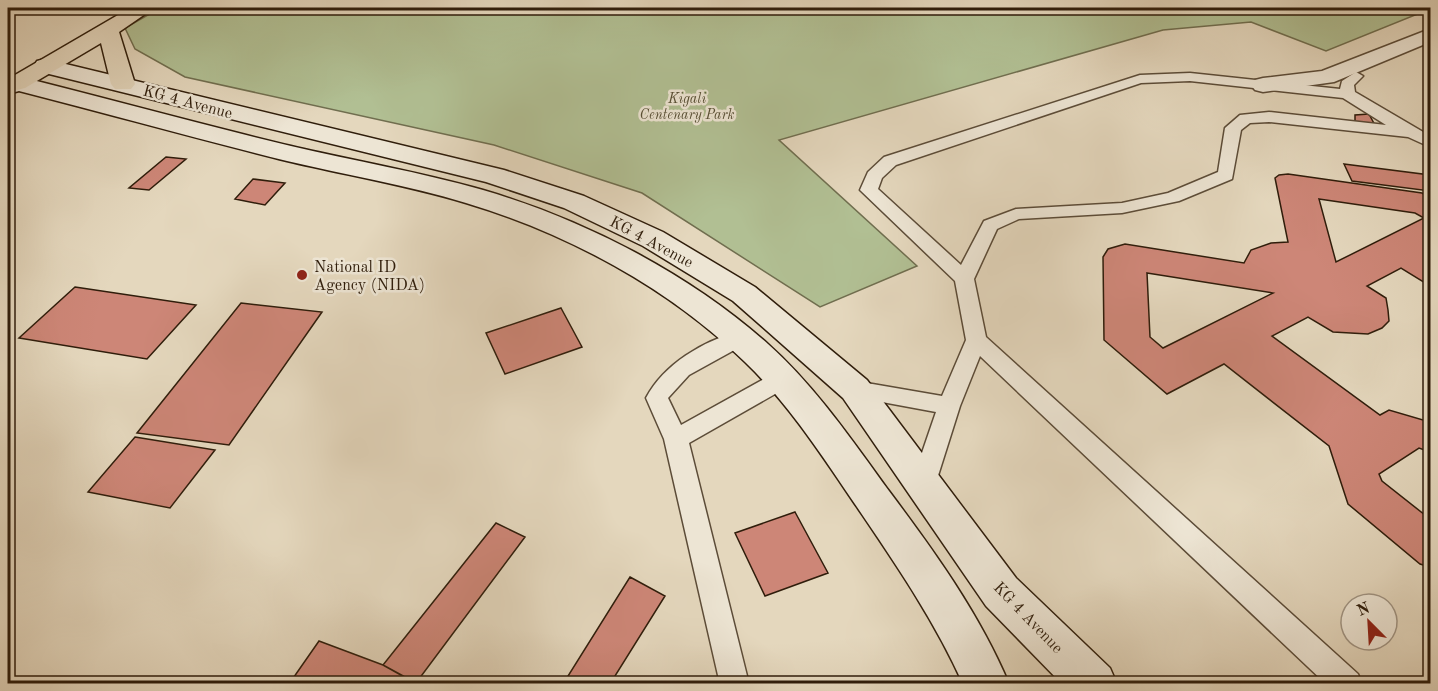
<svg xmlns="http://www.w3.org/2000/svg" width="1438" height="691" viewBox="0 0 1438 691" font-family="'Old Standard TT',serif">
<rect width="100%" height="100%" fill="#e4d7bd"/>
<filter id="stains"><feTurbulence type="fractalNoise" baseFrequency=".00333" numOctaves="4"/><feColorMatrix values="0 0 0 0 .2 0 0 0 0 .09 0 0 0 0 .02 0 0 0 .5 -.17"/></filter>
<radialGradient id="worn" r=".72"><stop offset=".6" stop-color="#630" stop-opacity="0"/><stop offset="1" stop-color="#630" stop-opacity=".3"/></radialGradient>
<!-- green -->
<path fill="#b1bf93" stroke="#706e4f" stroke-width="1.5" d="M160 8H1430V9L1326 51 1251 22 1163 30 779 140 917 266 820 307 642 193 494 145 185 77 135 49 125 28Z"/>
<!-- building -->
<path fill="#cd8677" stroke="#2f1d0b" stroke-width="1.5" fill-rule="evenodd" d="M1369 114 1378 131 1355 128V115Z
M166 157 186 159 149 190 129 188Z
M1344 164 1430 175V191L1352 181Z
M1288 174 1422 193 1430 198V286L1401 268 1367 286 1386 298 1388 310 1389 321 1382 328 1368 334 1333 332 1308 317 1272 336 1380 415 1389 410 1430 422V452L1419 448 1379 474 1382 481 1430 519V567L1420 564 1348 504 1329 446 1224 364 1167 394 1104 340 1103 257 1108 249 1125 244 1244 263 1251 250 1271 243 1288 242 1275 178 1279 175ZM1319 199 1415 213 1424 218 1336 262ZM1147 273 1273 293 1163 348 1150 337Z
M253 179 285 183 265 205 235 199Z
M75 287 196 305 147 359 19 338Z
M241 303 322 312 229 445 137 433Z
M561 308 582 347 505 374 486 333Z
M135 437 215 450 170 508 88 492Z
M795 512 828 573 765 596 735 533Z
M496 523 525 537 416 683 383 665Z
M630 577 665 596 610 684H563Z
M319 641 383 665 417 684H289Z"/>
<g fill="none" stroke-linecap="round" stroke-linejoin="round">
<!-- service casing -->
<g stroke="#5c4c38" stroke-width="3">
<path id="service" d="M1356 72 1363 76 1354 85 1355 92 1430 136V147L1408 137 1269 122 1250 123 1241 130 1232 179 1179 201 1122 213 1019 219 997 229 974 279 986 337 1358 674 1362 684H1326L980 356 960 406 936 482 933 489 924 492 915 489 912 482 936 412 855 397 847 395 844 389 847 383 855 381 942 396 966 340 955 281 860 190 868 172 884 157 1140 75 1190 73 1340 89 1342 81ZM1190 81 1343 98 1386 125 1269 112 1240 115 1225 128 1218 172 1168 193 1122 203 1016 209 984 221 961 265 878 189 882 178 896 165 1141 83Z
M740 331 747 333 750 338 747 343 689 375 668 398 681 425 773 374 781 372 789 374 792 380 789 386 689 443 749 684H720L664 439 646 398C664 364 703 341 740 331Z"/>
</g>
<!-- minor casing -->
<g stroke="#5c4c38" stroke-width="3">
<path id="minor" d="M1430 29V42L1334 82 1263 92 1255 90 1251 85 1255 80 1263 78 1322 71Z"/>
</g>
<!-- secondary casing -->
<g stroke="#2f1d0b" stroke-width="3">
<path id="secondary" d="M45 59 504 170 584 196 663 232 755 287 867 380 1016 578 1110 668 1117 684H1062L986 606 843 398 733 301 643 246 564 208 486 182 37 71 34 66 37 61Z
M17 76C109 99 199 124 291 146 355 161 420 172 483 190 585 220 688 273 768 344 815 386 852 440 889 491 934 551 979 613 1009 684H963C935 621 895 563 857 507 823 457 789 404 745 362 669 288 567 233 466 203 407 185 346 175 287 161 198 139 109 114 19 91L8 94V79Z"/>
</g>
<!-- primary casing -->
<g stroke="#2f1d0b" stroke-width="3">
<path id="primary" d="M130 8H154L119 32 135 84 131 89H115L111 84 101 43 25 88 17 90 8 87V73L15 75Z"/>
</g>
<!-- service -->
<use href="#service" fill="#ede5d4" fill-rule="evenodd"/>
<!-- minor -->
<use href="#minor" fill="#ede5d4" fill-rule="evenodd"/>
<!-- secondary -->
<use href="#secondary" fill="#ede5d4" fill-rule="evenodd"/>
<!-- primary -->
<use href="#primary" fill="#e4d7bd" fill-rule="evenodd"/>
</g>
<!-- markers -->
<circle fill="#8f2418" stroke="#ede5d4" stroke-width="2" cx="302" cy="275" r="6"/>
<g text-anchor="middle" stroke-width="5" stroke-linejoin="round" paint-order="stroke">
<!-- far-park labels -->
<g font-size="14" font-style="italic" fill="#564e34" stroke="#ede5d4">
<text x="687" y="103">Kigali<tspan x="687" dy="16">Centenary Park</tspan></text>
</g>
<!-- street labels -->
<g font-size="16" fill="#2f1d0b" stroke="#ede5d4">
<text transform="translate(188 101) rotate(15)" y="6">KG 4 Avenue</text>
<text transform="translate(652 241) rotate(28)" y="6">KG 4 Avenue</text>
<text transform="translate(1029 617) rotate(46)" y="6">KG 4 Avenue</text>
</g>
<!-- poi labels -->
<g font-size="16" fill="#2f1d0b" stroke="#ede5d4" text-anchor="start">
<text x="314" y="272">National ID<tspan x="314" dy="18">Agency (NIDA)</tspan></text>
</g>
</g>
<!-- margin -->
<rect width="1438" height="691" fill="none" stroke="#e4d7bd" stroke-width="30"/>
<rect x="9" y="9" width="1420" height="673" fill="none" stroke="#2f1d0b" stroke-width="3"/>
<rect x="15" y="15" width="1408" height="661" fill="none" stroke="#2f1d0b" stroke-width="1.5"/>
<!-- north arrow -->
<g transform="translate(1369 622) rotate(336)"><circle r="28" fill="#ede5d4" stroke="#a19584" stroke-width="1.5"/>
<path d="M0-4.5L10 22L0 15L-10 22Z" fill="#8f2418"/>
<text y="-9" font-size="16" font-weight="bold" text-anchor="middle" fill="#2f1d0b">N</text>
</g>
<rect width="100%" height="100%" filter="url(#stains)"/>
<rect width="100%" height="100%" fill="url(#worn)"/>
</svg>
